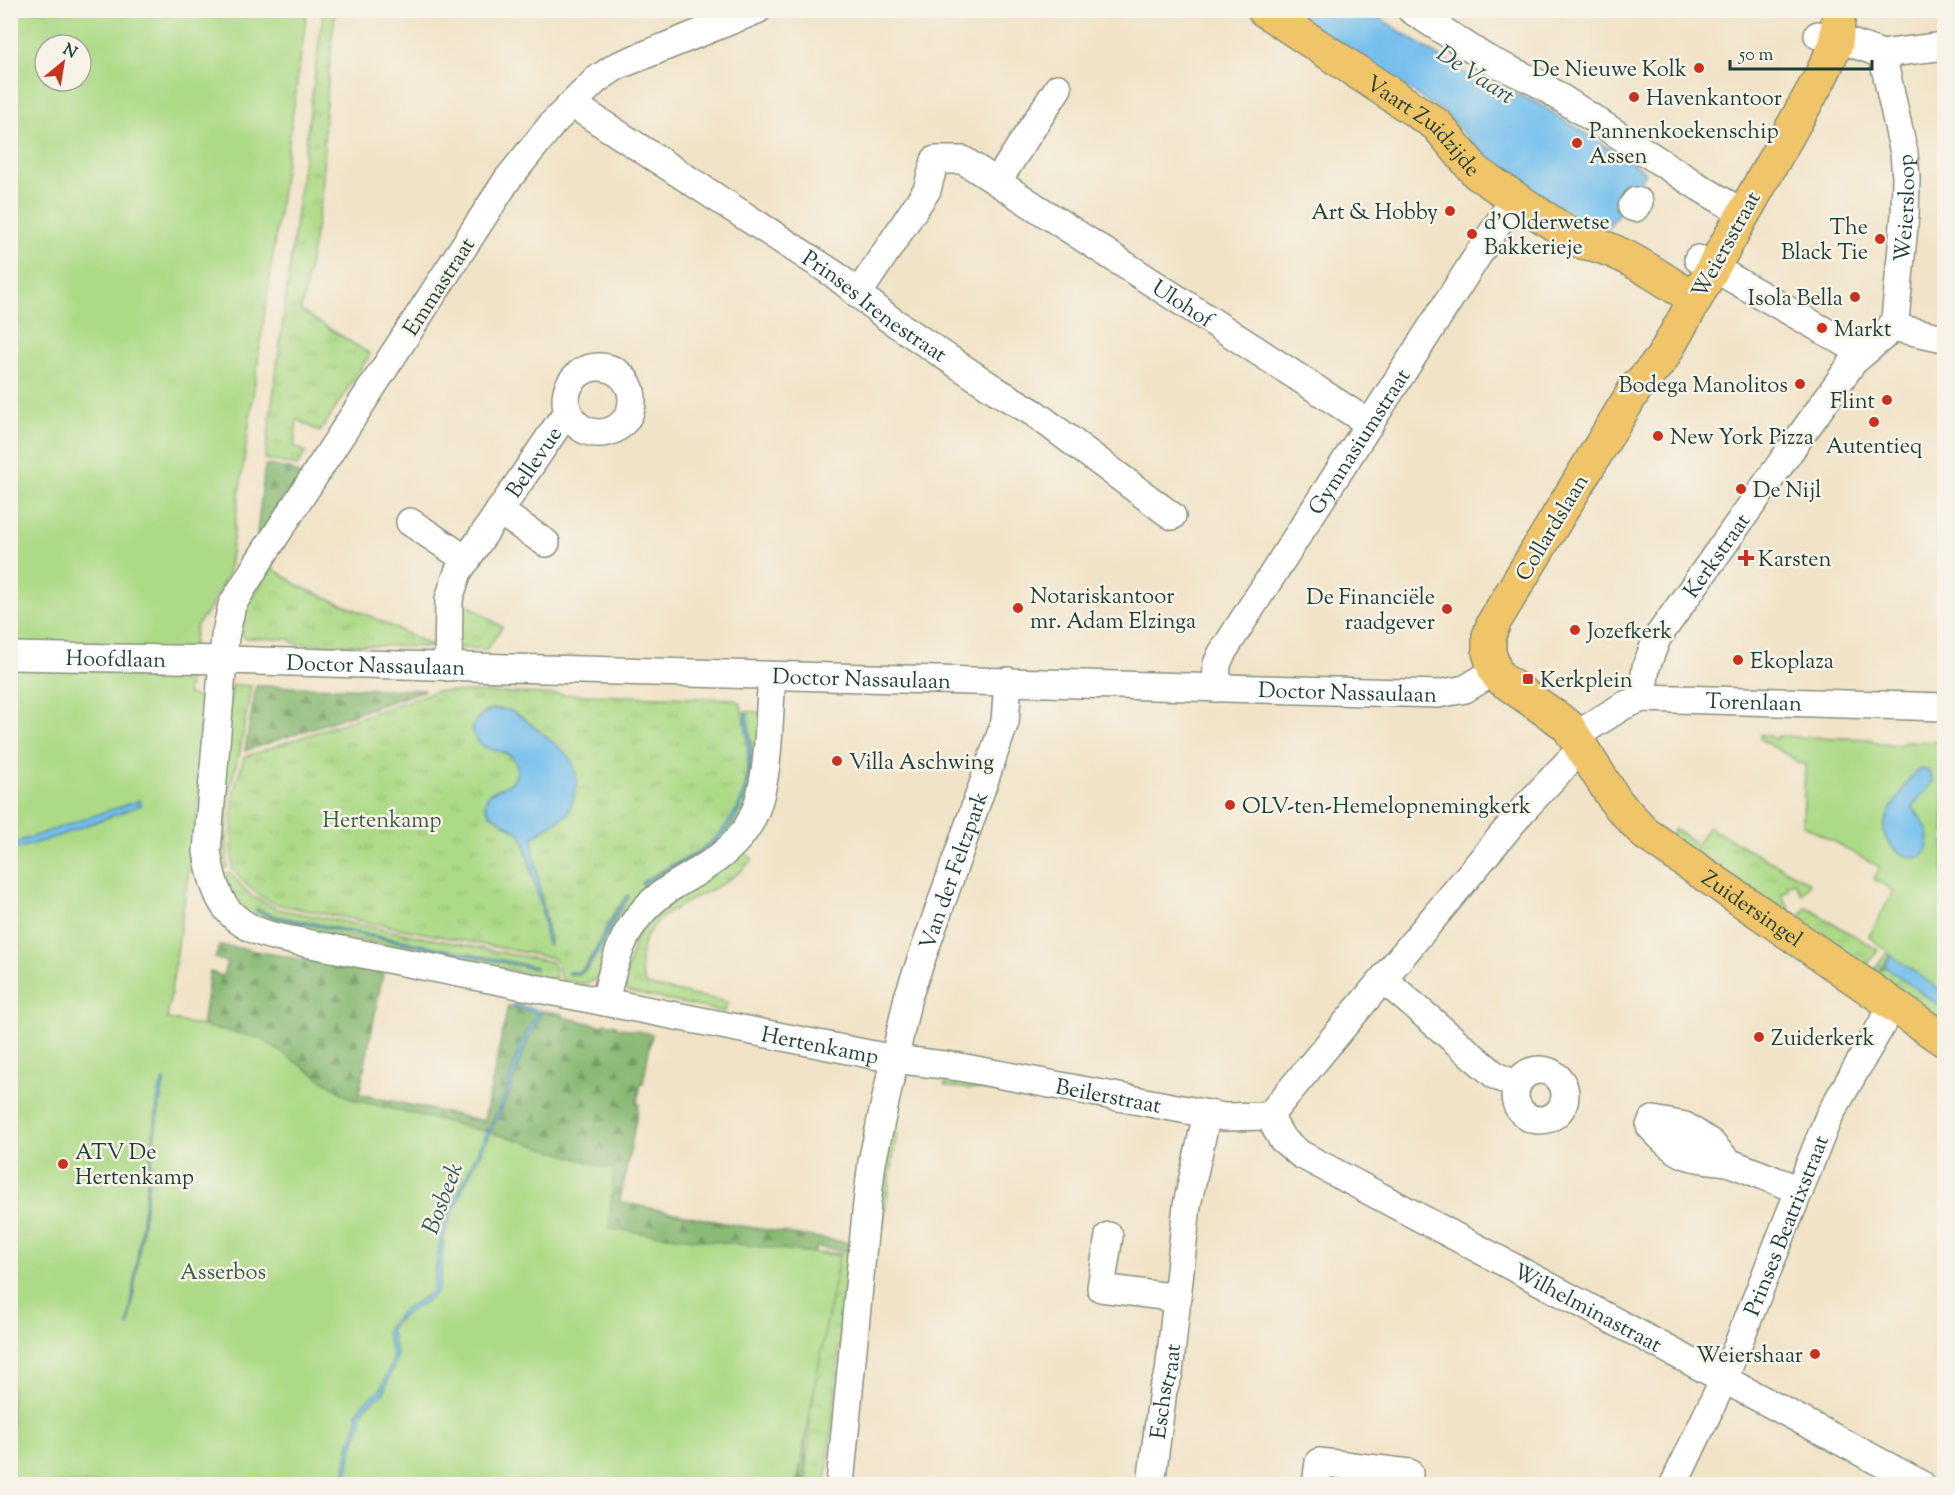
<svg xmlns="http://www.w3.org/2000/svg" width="1955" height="1495" viewBox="0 0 1955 1495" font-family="'Sorts Mill Goudy',serif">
<defs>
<pattern id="grass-tufts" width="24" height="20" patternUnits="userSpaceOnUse" patternTransform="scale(1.5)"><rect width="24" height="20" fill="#adda87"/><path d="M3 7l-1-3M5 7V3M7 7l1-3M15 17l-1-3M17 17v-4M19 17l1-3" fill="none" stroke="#94bc75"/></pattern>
<pattern id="forest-firs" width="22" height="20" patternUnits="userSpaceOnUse" patternTransform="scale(1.5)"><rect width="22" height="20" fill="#8aba74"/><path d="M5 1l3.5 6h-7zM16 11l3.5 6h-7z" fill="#709860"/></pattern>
</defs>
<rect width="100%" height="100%" fill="#f7f3e8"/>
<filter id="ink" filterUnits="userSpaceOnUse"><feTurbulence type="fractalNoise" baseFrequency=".0167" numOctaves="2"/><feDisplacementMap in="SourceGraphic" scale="12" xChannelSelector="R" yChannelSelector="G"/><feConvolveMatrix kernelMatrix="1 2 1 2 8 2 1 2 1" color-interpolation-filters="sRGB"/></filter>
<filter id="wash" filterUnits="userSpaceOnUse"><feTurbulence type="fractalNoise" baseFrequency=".008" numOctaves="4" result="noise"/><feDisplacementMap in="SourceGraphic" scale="24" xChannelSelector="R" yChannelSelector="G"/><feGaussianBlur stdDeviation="1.35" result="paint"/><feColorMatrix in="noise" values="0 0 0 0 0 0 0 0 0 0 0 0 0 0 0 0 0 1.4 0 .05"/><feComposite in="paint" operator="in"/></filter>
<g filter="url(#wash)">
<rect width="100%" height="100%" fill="#f1e3c7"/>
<!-- grass -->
<path fill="url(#grass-tufts)" stroke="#668c5e" stroke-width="1.5" fill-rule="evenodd" d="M323 11H335L325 113 322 196 301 311 370 354 320 432 297 419 294 446 306 452 297 466 265 459Z
M272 568 299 586 372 617 435 647 295 644 289 639 244 638C233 615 260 586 272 568Z
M457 597 502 627 487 649 456 648Z
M232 685 251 686 240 751 228 794 220 793Z
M436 691 734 699 741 704 742 712H764L755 796 715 852 595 980 583 984 561 980 558 965 552 958 280 905C259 900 246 885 232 869L233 794 244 757ZM495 709 509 710 577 786 568 814 533 837 534 856 550 943 547 944 542 911 522 835 490 814 485 805 488 795C496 788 506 788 513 781 516 777 517 772 517 768 515 749 495 753 483 746 477 742 475 737 472 731L488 710ZM746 714C761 766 748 816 704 850 687 864 662 871 644 884 662 867 683 862 703 848 754 812 749 769 746 714ZM629 897C611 917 599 964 579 975L568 974 569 972H578L583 969 594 952 615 910Z
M220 801H228L227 868H217Z
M1708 827 1810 883 1802 895 1795 882 1787 885 1789 889 1781 894 1790 910 1785 918 1669 838 1675 829 1697 844Z
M738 848 753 859C745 868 735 876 725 882 693 902 642 913 641 959 641 969 641 976 646 985L727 1002 725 1012 629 992 623 986 638 928Z
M230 873 251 896 277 909 551 962 555 968 556 979 250 919 219 874ZM256 910 275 916 536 967V968L274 918Z
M1806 907 1878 950 1862 972 1795 923Z
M1891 950 1890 955 1879 971 1884 966 1944 1009V1028L1869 976 1883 957Z
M946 1078 1006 1088 1005 1093C985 1089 966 1089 945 1086Z
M891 1129 897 1130 882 1232 875 1231Z
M826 1252 849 1255 826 1484H803L809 1443 817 1254Z"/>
<!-- forest -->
<path fill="url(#forest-firs)" stroke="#547c54" stroke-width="1.5" d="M265 465 290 469 304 478 260 537 257 533Z
M256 686 425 690 245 751Z
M220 945 383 973 359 1094 484 1121 508 1006 537 1013 521 1044 504 1098 458 1189 129 1484 195 1076 210 972 223 976 227 962 215 958Z
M545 1011 563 1014 562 1017 603 1026 604 1023 616 1025V1027L652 1034 643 1083H641L637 1103 639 1104 620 1202 729 1224 850 1243 849 1251 816 1247 808 1273 809 1405 805 1452 807 1484H346L462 1190 507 1098 525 1045 541 1013Z"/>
<!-- green -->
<path fill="#adda87" stroke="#668c5e" stroke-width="1.5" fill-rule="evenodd" d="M10 11H307L228 574 209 610 196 626 187 694 203 699 205 728 197 814 167 1019 260 1038 351 1099 512 1138 614 1170 609 1229 839 1256 797 1484H11ZM45 45H81V81H45Z
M1760 735 1771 736 1772 739H1777V736L1870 739 1879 744 1898 745 1908 741 1944 742V1001L1890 963V954L1869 936 1894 891 1874 879 1880 867 1803 825 1805 764 1796 763V760L1760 739Z"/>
<!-- water -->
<path fill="#74bfed" stroke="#4a7e90" stroke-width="1.5" d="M1287 11H1369L1472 78 1536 102 1646 172 1602 237 1495 168 1445 113Z
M494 709 509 710 522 717 560 748 570 758 575 769 577 786 568 814 533 837 534 856 550 944H547L542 911 522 835 490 814 485 805 488 795C495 788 506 788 513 781 516 777 517 772 517 768 515 749 495 753 483 746 477 742 475 737 472 731 475 718 482 712 494 709Z
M745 714H747C755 768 753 817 703 851 689 860 672 866 658 874 653 878 648 882 642 885V882C661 869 684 861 703 848 726 831 745 804 747 774 748 762 748 750 747 737 746 729 744 722 745 714Z
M1920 769 1930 771 1933 781C1928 791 1917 797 1913 808 1926 824 1936 838 1922 857 1913 859 1907 857 1899 852 1871 834 1889 812 1902 791 1907 782 1911 774 1920 769Z
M140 800 141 805 58 836 11 851V844Z
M628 895 629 897C611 917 598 965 578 975L568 974 569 972C572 972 576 973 579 972 592 967 612 910 628 895Z
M257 909 275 916 536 967V969L274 918 256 911Z
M1891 955 1944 993V1009L1884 966Z
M514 1004 546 1012 541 1013 525 1045 507 1098 462 1190C458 1205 449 1218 445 1233 441 1248 443 1281 436 1292 426 1306 402 1310 390 1330L397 1354 395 1363 383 1394 366 1406 361 1414V1425L353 1446 346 1484H343L349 1446 357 1424V1412L363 1403 380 1391 392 1362 393 1355 386 1333 387 1329 401 1312 426 1296 433 1290 441 1233 445 1219 504 1098 521 1044 537 1013 513 1007Z
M163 1080H165L157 1119 129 1327H128L159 1092Z"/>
</g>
<g filter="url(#ink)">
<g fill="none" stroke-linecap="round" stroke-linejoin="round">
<!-- minor casing -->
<g stroke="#88907e" stroke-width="30">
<g id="minor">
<path id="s1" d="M757 10 617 66 596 80 553 123 507 180 259 561 232 605 225 637 207 851C214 899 227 925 276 937L894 1059 960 1067 1224 1117 1269 1116 1523 810 1569 761 1585 751"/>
<path d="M1411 10 1487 59 1538 83 1699 187 1743 213"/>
<path d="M1818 35 1837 38 1882 54 1944 46"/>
<path id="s2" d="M572 104 834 274 888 318 997 391 1034 413 1172 516"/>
<path id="s3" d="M997 182 1370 424"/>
<path d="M1636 201 1639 202 1635 208 1632 207Z"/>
<path d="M1698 259 1863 353"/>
<path d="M858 294 927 190 935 160H963L997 182 1058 88"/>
<path d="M1892 327 1944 338"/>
<circle cx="599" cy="400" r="33"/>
<path d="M499 511 546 543"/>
<path d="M410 522 467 560"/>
<path id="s4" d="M10 656 224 660 1438 694 1465 689 1495 671"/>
<path id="s5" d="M448 667 449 599 458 572 560 422 569 414"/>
<path id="s6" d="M1216 688 1217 664 1222 653 1514 199"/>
<path id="s7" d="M1642 698 1646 667 1657 638 1853 362 1887 333 1895 320 1905 215 1906 178 1904 153 1882 54"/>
<path id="s8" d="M1575 736 1623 706 1642 698 1944 707"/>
<path d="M1383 979 1496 1076 1517 1085"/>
<path d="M605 1002C616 951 628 913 675 885 703 868 732 853 749 824 771 786 768 720 772 676"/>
<circle cx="1540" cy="1095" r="25"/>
<path id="s9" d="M1269 1116 1282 1139 1300 1154 1921 1484"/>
<path d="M1728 1162C1685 1157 1680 1158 1650 1126L1653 1120 1685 1126 1711 1143 1728 1162 1800 1190"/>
<path d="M1109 1236 1101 1288 1178 1298"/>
<path id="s10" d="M840 1484 867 1203 872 1162 908 997 1005 722 1008 681"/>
<path id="s11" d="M1151 1484 1163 1390 1169 1373 1187 1205 1207 1114"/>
<path d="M1316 1484 1319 1462 1409 1473 1408 1484"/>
<path id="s12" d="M1674 1484 1724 1379 1829 1116 1893 1005"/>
</g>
</g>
<!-- major casing -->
<g stroke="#88907e" stroke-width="36">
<g id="major">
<path id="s13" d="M1264 10 1437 125 1477 173 1581 242C1619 246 1662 280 1695 299"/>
<path id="s14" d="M1839 10 1836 44 1820 78 1661 360 1635 389 1494 622 1489 636V652L1495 671 1500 678 1567 725 1617 803 1646 834 1944 1040"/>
</g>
</g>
<!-- minor -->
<use href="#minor" stroke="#fff" stroke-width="27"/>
<!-- major -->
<use href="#major" stroke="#f0c469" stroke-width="33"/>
</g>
</g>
<!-- markers -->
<g fill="#c8321e" stroke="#f7f3e8" stroke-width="2">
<circle cx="1699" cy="68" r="6"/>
<circle cx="1634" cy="97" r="6"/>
<circle cx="1577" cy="143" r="6"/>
<circle cx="1450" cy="211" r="6"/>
<circle cx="1472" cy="234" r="6"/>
<circle cx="1880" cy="239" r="6"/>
<circle cx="1855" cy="297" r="6"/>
<circle cx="1822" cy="328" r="6"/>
<circle cx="1800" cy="384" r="6"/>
<circle cx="1887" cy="400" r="6"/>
<circle cx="1874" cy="422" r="6"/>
<circle cx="1658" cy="436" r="6"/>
<circle cx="1741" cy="489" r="6"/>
<path d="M1743 549h6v6h6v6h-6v6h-6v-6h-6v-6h6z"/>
<circle cx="1018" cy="608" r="6"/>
<circle cx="1447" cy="609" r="6"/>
<circle cx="1575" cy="630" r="6"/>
<circle cx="1738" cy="660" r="6"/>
<rect x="1522" y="673" width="12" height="12" rx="3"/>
<circle cx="837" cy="761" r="6"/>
<circle cx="1230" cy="805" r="6"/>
<circle cx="1759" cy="1037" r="6"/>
<circle cx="63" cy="1164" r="6"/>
<circle cx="1815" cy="1354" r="6"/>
</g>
<g text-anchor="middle" stroke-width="5" stroke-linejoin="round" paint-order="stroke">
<!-- poi labels -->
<g font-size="22" fill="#1f3d34" stroke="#f7f3e8" text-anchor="start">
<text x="1687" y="76" text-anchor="end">De Nieuwe Kolk</text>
<text x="1646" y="105">Havenkantoor</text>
<text x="1589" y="138">Pannenkoekenschip<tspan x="1589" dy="25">Assen</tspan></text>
<text x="1438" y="219" text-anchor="end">Art &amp; Hobby</text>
<text x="1484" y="229">d'Olderwetse<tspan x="1484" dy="25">Bakkerieje</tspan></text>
<text x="1868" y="234" text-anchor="end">The<tspan x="1868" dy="25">Black Tie</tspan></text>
<text x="1843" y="305" text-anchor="end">Isola Bella</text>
<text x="1834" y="336">Markt</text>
<text x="1788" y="392" text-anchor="end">Bodega Manolitos</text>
<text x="1875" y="408" text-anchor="end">Flint</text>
<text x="1670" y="444">New York Pizza</text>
<text x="1874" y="453" text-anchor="middle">Autentieq</text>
<text x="1753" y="497">De Nijl</text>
<text x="1758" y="566">Karsten</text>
<text x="1030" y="603">Notariskantoor<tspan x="1030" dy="25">mr. Adam Elzinga</tspan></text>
<text x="1435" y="604" text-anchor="end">De Financiële<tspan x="1435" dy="25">raadgever</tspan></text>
<text x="1587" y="638">Jozefkerk</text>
<text x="1750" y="668">Ekoplaza</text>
<text x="1540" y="687">Kerkplein</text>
<text x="849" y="769">Villa Aschwing</text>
<text x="1242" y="813">OLV-ten-Hemelopnemingkerk</text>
<text x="1771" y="1045">Zuiderkerk</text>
<text x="75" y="1159">ATV De<tspan x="75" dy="25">Hertenkamp</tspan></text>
<text x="1803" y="1362" text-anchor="end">Weiershaar</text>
</g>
<!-- street labels -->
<g font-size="22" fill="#1f3d34" stroke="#f7f3e8">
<text dy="8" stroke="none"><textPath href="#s13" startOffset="198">Vaart Zuidzijde</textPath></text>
<text dy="8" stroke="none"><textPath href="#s7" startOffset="573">Weiersloop</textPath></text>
<text transform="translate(1725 244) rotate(-61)" y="8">Weiersstraat</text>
<text transform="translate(438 286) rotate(-57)" y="8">Emmastraat</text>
<text dy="8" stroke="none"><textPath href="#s3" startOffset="222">Ulohof</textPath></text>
<text dy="8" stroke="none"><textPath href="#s2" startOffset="364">Prinses Irenestraat</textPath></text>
<text dy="8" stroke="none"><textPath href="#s6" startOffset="288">Gymnasiumstraat</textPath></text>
<text dy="8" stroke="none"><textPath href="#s5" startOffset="230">Bellevue</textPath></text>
<text transform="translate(1551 527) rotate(-59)" y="8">Collardslaan</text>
<text dy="8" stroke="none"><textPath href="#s7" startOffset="164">Kerkstraat</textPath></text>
<text dy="8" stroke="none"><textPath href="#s4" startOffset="106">Hoofdlaan</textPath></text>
<text dy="8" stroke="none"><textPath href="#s4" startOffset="366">Doctor Nassaulaan</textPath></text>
<text dy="8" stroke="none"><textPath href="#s4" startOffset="852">Doctor Nassaulaan</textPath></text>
<text dy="8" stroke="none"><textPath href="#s4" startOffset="1338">Doctor Nassaulaan</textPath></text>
<text dy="8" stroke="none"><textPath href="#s8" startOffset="189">Torenlaan</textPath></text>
<text dy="8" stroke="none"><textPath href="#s10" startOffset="627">Van der Feltzpark</textPath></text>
<text dy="8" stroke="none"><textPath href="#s14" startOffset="1113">Zuidersingel</textPath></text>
<text dy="8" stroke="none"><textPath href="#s1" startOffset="1738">Hertenkamp</textPath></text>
<text dy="8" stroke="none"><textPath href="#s1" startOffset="2031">Beilerstraat</textPath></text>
<text dy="8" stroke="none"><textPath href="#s12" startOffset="282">Prinses Beatrixstraat</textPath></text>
<text dy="8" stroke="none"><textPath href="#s9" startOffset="376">Wilhelminastraat</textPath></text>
<text dy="8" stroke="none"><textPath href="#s11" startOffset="94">Eschstraat</textPath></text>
</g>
<!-- park labels -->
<g font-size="22" fill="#3b5c45" stroke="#f7f3e8">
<text x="382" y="827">Hertenkamp</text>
<text x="223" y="1279">Asserbos</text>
</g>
<!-- water labels -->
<g font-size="24" font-style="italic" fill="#305759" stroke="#f7f3e8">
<text transform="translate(1476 74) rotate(33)" y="8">De Vaart</text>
<text transform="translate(442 1198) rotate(-69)" y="8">Bosbeek</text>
</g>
</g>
<!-- margin -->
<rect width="1955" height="1495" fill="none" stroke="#f7f3e8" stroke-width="36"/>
<!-- north arrow -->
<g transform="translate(63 63) rotate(30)"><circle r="28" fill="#f7f3e8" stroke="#a1aaa0" stroke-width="1.5"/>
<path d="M0-4.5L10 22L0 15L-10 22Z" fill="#c8321e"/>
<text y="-9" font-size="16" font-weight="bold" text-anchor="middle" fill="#1f3d34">N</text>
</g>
<!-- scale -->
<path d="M1730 60v9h142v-9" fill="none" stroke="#1f3d34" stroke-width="3"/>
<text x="1739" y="60" font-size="18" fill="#1f3d34" stroke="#f7f3e8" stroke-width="4.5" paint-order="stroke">50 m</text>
</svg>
